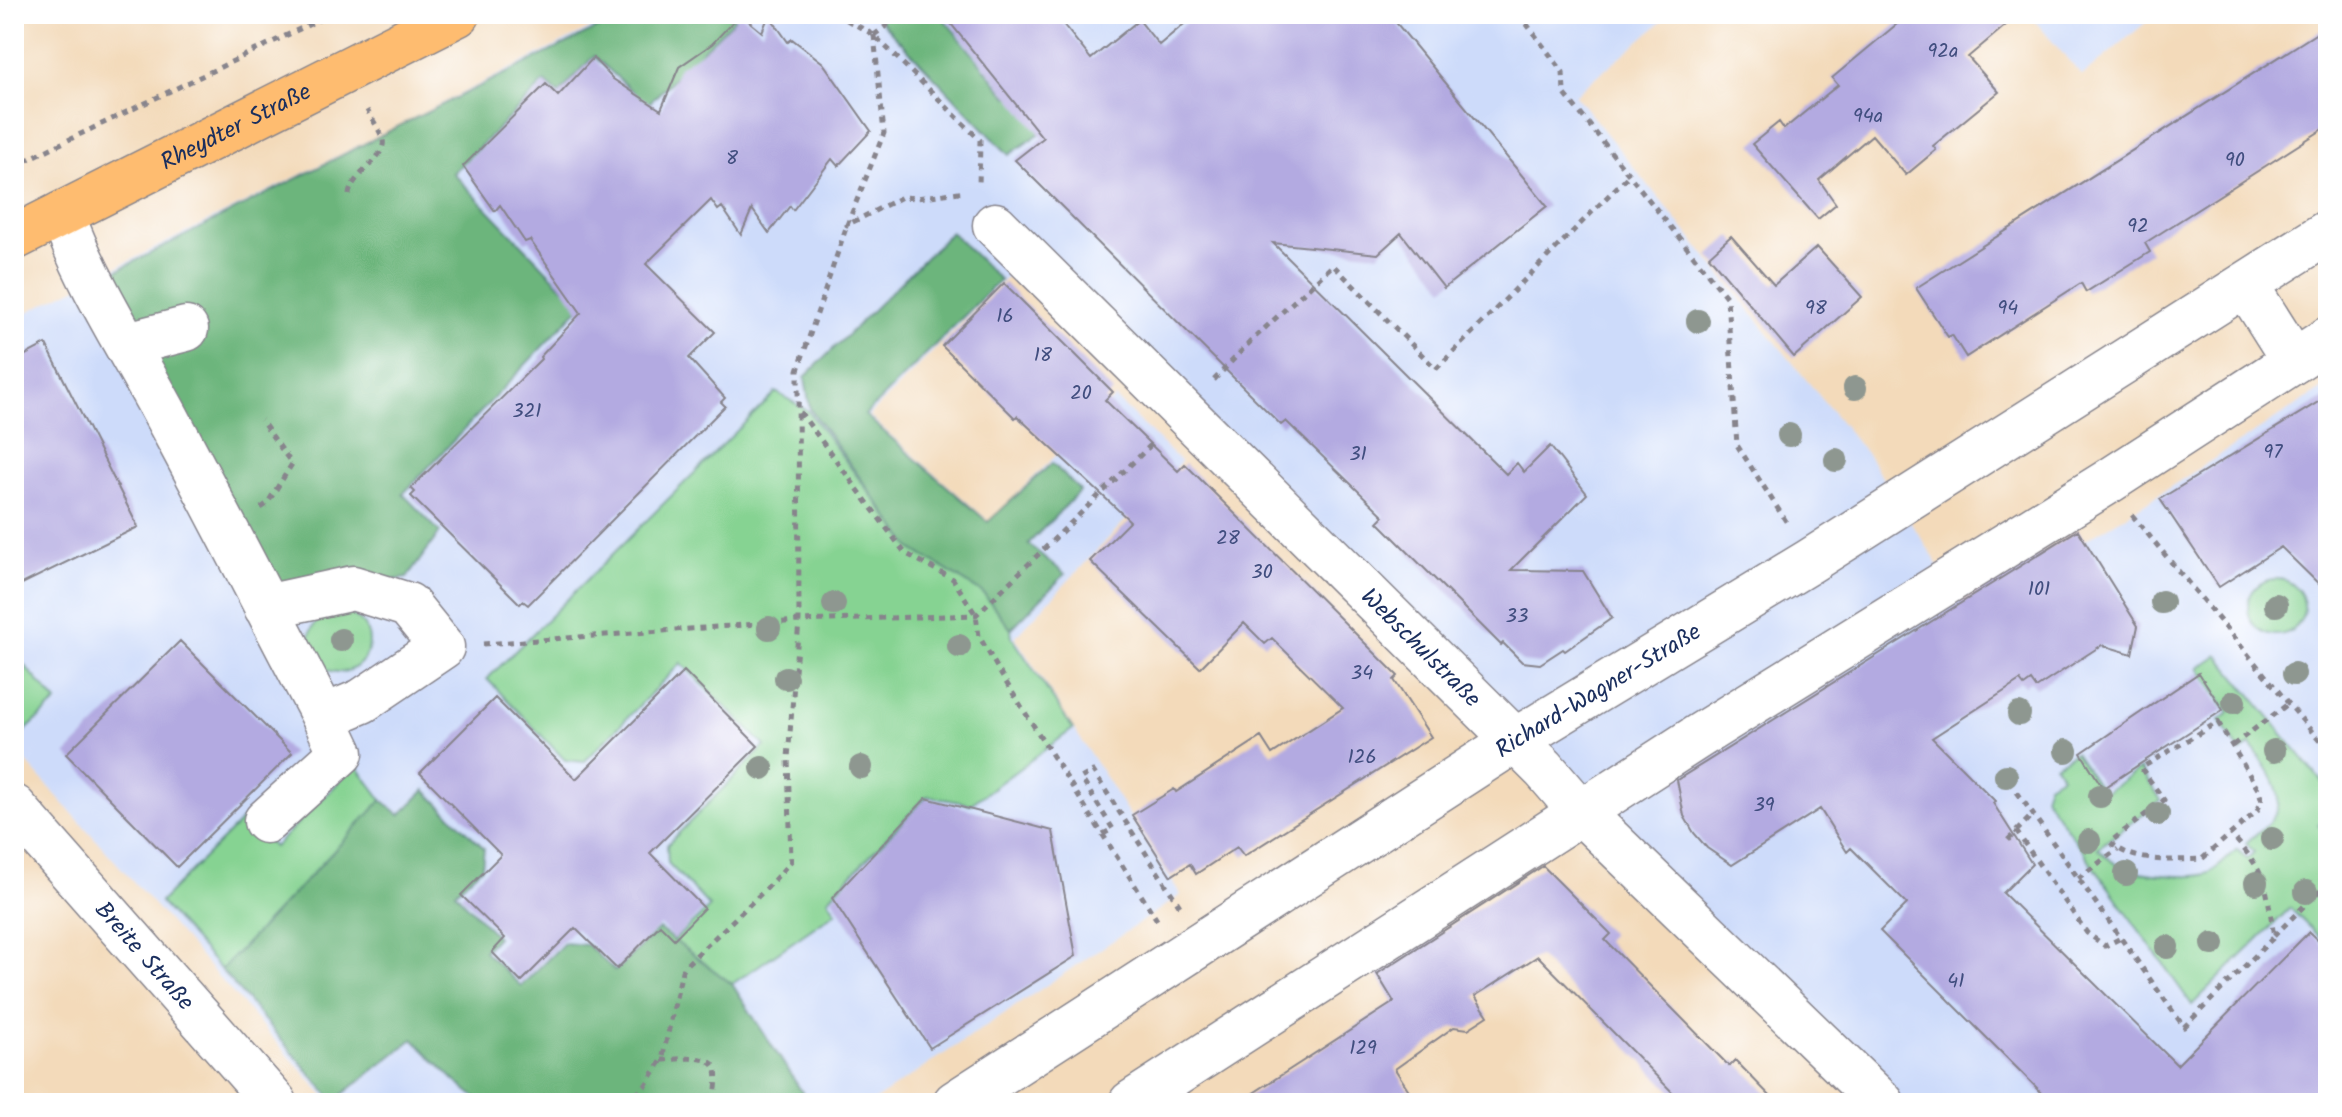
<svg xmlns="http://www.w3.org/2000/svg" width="2342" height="1117" viewBox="0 0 2342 1117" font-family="Kalam,sans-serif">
<rect width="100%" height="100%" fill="#fff"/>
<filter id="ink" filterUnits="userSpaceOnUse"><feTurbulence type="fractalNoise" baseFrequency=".0125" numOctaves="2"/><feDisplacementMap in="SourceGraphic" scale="16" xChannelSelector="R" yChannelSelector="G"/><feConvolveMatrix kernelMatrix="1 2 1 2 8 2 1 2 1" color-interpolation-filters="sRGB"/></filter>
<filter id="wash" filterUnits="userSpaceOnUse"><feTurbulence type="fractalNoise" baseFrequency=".006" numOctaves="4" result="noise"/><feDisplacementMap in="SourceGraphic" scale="32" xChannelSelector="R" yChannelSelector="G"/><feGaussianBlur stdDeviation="1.8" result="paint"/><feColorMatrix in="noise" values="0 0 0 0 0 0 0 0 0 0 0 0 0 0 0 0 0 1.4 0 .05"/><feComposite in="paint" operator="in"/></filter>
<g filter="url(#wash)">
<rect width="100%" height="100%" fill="#f3daba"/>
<!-- built -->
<path fill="#cddbfa" d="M619 14H1671L1575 95 1869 457 1968 611 2130 513 2328 385V1103H1860L1018 266 869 416 989 521 1115 398 1181 462 1015 637 1181 895 871 1103H331L14 748V319Z
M2029 14H2156L2082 76Z"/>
<!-- green -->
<path fill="#86d392" stroke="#508178" stroke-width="2" d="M776 392 808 411 911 548 983 593 1011 629 1012 637 1073 729 971 804 927 796 828 899 836 912 732 984 673 941 710 907 668 863 667 845 765 746 681 663 584 762 565 760 487 679Z
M2248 607a28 28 0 1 1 56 0a28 28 0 1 1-56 0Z
M309 642a30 30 0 1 1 60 0a30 30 0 1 1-60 0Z
M14 654 57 702 16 739 14 737Z
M2218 655 2328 789V815L2318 825 2328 835V934L2322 940 2290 908 2192 1005 2044 796 2048 784 2061 776 2055 765 2075 752 2103 794 2140 769 2161 800 2098 848C2104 855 2113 863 2122 867 2138 874 2194 880 2209 873 2219 868 2229 857 2237 849L2247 859 2254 852 2246 843C2255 834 2267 826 2274 816 2290 794 2262 762 2251 745L2240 752 2220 720 2229 713 2199 668Z
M356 765 382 800 221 970 160 902 244 818 274 847Z"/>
<!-- forest -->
<path fill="#6cb57c" stroke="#44726d" stroke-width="2" d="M626 14H730L735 19 647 105 594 56 559 94 545 82 453 173 581 306 403 494 440 532 407 578 370 584 276 590 100 279 405 123Z
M874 14H940L1008 97 1051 63 1084 102 1009 155Z
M951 232 1000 280 865 415 988 522 1052 463 1080 491 1028 544 1065 574 1011 629 983 593 911 548 810 409 805 377Z
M425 790 484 848 482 867 455 892 497 937 484 951 521 986 564 943 587 945 615 971 659 929 732 984 809 1103H483L455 1081 413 1039 334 1101 221 970 382 800 400 815Z"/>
<g id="blocks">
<!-- building -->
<path fill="#b3aae1" d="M740 14 762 32 769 15 788 42 792 39 823 63 871 131 838 166 832 159 793 210 790 206 769 233 752 209 741 235 722 207 718 210 711 200 646 264 715 332 689 358 725 398 721 402 725 406 528 605 523 601 520 604 411 496 415 492 411 488 541 359 540 357 581 313 530 240 525 242 500 205 495 211 463 166 546 84 558 96 593 58 613 79 661 110 679 67 712 44Z
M943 14H1055L1091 59 1139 20 1159 45 1196 14H1389L1547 206 1444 288 1401 233 1378 254 1273 243 1506 474 1517 463 1524 472 1550 446 1587 494 1511 570 1583 571 1612 618 1565 651 1563 649 1540 664 1522 662 1503 643 1501 645 1378 522 1384 516 1286 421 1281 425 1015 160 1043 138Z
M1909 14H2019L1968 57 1999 92 1933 146 1936 150 1906 175 1872 135 1819 180 1836 204 1818 219 1752 144 1779 122 1784 129 1838 85 1832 78Z
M2328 26V126L2145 243 2150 252 2086 292 2081 283 1966 357 1952 335 1948 337 1916 288Z
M1731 236 1774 285 1817 247 1862 297 1794 357 1709 256Z
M1004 283 1113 392 1105 400 1178 471 1185 464 1398 676 1394 680 1431 737 1244 856 1237 847 1196 874 1190 864 1171 876 1132 815 1174 789 1176 792 1261 737 1272 754 1343 708 1272 638 1265 644 1244 623 1200 668 1090 561 1130 521 1017 416 1015 418 942 346Z
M46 344 138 527 14 588V361Z
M2328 396V593L2281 547 2219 587 2160 499Z
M2078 530 2138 626 2132 654 2102 645 2036 688 2031 681 2024 686 2020 681 1932 738 1995 801 1993 803 2032 864 2003 893 2177 1065 2309 932 2328 950V1103H2052L1880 931 1907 904 1851 848 1847 852 1820 809 1732 865 1707 848 1694 833 1684 816 1677 780Z
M180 641 292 753 177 867 66 754Z
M684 671 758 746 650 853 704 908 674 939 660 925 617 969 575 928 521 982 492 952 505 938 461 895 501 855 420 773 495 698 576 779Z
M2199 673 2223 710 2103 788 2081 753Z
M926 798 1053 831 1076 956 930 1048 832 898Z
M1543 866 1611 934 1605 940 1729 1066 1735 1060 1777 1103H1683L1538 956 1475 996 1488 1016 1468 1029 1454 1027 1395 1069 1417 1103H1238L1394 1002 1377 974Z"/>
</g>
</g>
<g filter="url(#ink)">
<use href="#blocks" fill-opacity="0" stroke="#87848c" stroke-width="2"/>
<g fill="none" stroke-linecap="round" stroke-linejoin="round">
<!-- minor casing -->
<g stroke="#87848c" stroke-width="47">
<g id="minor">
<path d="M62 214C89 288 134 355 171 425 223 522 273 620 324 717L362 701 442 647 408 605 353 588 266 607"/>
<path id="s1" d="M995 225 1544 769 1582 813 1882 1103"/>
<path d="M2246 285 2294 361"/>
<path d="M127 344 186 329"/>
<path id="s2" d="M14 807 275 1103"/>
<path d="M266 821 341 753 324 717"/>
<path id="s3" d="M955 1103 1514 741 1810 561 2328 232"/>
<path d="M1131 1103 1699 736 2106 483 2328 339"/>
</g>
</g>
<!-- major casing -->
<g stroke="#87848c" stroke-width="47">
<g id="major">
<path id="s4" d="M14 238 458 14"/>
</g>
</g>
<!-- path -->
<path stroke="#87848c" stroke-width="5" stroke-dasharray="6 6" stroke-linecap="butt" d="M836 14 874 35 980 140 979 187
M1519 14 1563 72 1564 93 1727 298 1737 445 1789 526
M874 35 884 133 847 225 902 197 917 198 966 191
M874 35 902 14
M14 166 331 14
M349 195C351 174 387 158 383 140 380 130 372 119 367 110
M1214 380 1251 341 1333 265 1436 369 1629 175
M800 412 905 553 953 579 976 615 979 636 1002 676 1157 920
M261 508 267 504 292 464 261 420
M2132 515 2328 751
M483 644 799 621 976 615 1154 442
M2218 722 2259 791 2262 801 2257 811 2202 859C2172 860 2133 864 2110 842L2164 800 2141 768Z
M2233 745 2288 704
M2017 792 2184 1027 2274 937C2266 885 2268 875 2231 834
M2016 831 2087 933 2105 946 2121 938
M1103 834 1113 829 1081 778 1093 771 1181 908
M2008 840 2033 814
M2078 878 2118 849
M2274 936 2316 894 2328 887
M662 1060C675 1060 712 1052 716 1070 718 1080 715 1093 715 1103
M627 1103 645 1086 662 1060 682 971 687 964 767 888 791 861 788 758 799 621 798 370 847 225"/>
<!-- minor -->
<use href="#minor" stroke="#fff" stroke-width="44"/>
<!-- major -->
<use href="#major" stroke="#febc70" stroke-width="44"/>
</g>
<!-- trees -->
<g fill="#8e9790">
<circle cx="1698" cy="321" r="12"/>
<circle cx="1855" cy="388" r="12"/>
<circle cx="1789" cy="435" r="12"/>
<circle cx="1836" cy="460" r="12"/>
<circle cx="2162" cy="602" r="12"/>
<circle cx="834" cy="604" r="12"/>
<circle cx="2276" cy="605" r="12"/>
<circle cx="769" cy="628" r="12"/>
<circle cx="341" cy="640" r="12"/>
<circle cx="959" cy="646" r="12"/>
<circle cx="2294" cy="674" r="12"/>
<circle cx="786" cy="678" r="12"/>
<circle cx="2234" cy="702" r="12"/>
<circle cx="2019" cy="714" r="12"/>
<circle cx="2066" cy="751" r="12"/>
<circle cx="2274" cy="751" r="12"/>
<circle cx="861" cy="767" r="12"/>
<circle cx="762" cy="768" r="12"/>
<circle cx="2006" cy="776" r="12"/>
<circle cx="2100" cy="796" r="12"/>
<circle cx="2158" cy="814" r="12"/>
<circle cx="2272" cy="839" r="12"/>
<circle cx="2089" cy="841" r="12"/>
<circle cx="2126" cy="874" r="12"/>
<circle cx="2256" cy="883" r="12"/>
<circle cx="2306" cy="892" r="12"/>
<circle cx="2213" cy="944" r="12"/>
<circle cx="2167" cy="947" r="12"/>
</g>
</g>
<g text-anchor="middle" stroke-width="7" stroke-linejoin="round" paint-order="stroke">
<!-- number labels -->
<g font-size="20" fill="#414e7f">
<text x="1943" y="57">92a</text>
<text x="1868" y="122">94a</text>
<text x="732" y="164">8</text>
<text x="2235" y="166">90</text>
<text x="2138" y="232">92</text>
<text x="1816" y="314">98</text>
<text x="2008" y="314">94</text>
<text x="1005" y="322">16</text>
<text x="1043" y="361">18</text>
<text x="1081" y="399">20</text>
<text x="527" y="417">321</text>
<text x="2273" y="458">97</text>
<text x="1358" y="460">31</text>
<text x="1228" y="544">28</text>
<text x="1262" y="578">30</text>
<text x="2039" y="595">101</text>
<text x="1517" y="622">33</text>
<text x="1362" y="679">34</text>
<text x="1362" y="763">126</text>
<text x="1764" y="811">39</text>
<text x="1956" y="987">41</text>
<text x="1363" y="1054">129</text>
</g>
<!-- street labels -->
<g font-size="24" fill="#1b2f5e" stroke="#fff">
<text dy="8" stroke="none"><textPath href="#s4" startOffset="248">Rheydter Straße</textPath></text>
<text dy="8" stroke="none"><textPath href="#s1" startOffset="600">Webschulstraße</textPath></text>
<text dy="8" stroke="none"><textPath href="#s3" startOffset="764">Richard-Wagner-Straße</textPath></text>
<text dy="8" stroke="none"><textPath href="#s2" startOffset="198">Breite Straße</textPath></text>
</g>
</g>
<!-- margin -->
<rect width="2342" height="1117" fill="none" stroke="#fff" stroke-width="48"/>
</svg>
